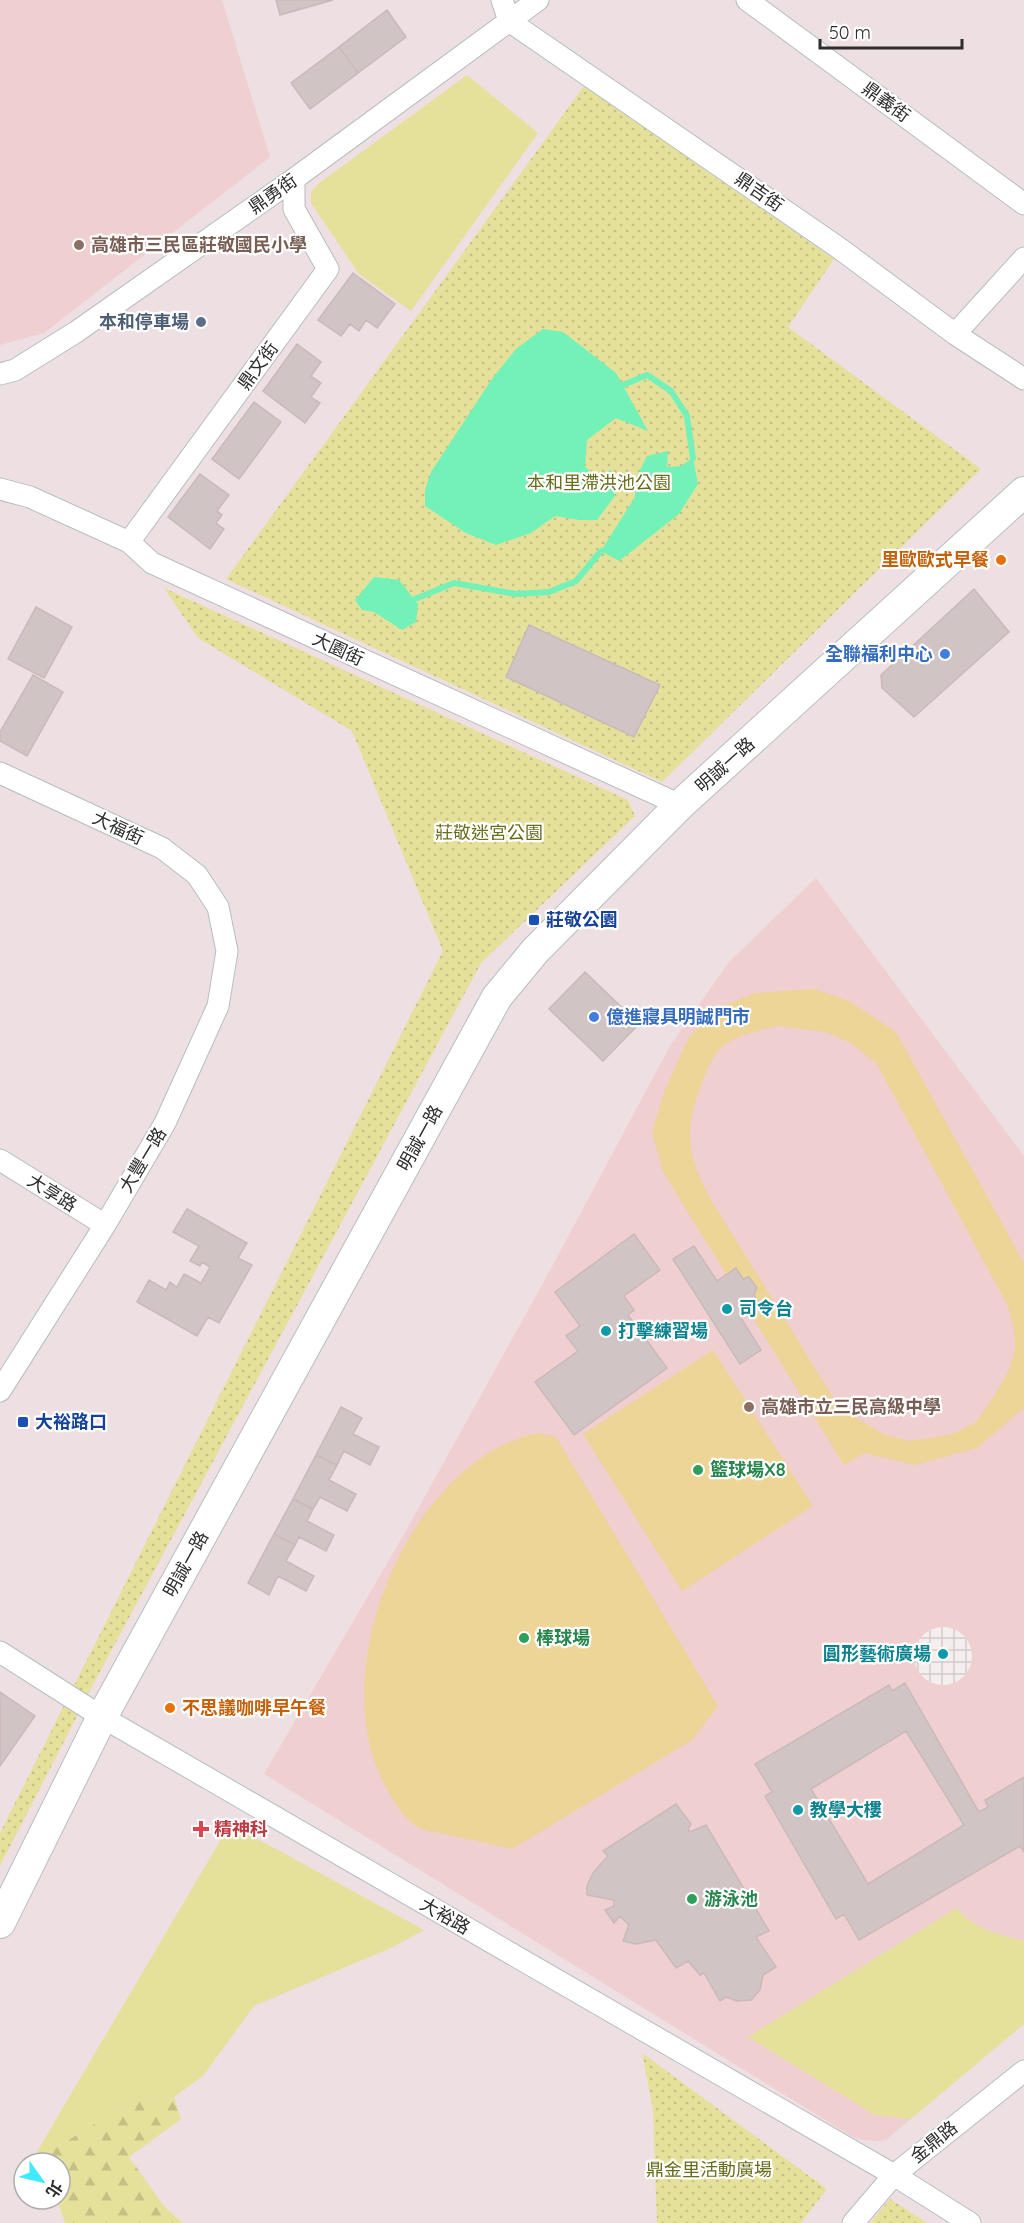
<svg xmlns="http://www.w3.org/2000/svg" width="1024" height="2223" viewBox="0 0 1024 2223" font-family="Quicksand,'Noto Sans TC',sans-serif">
<defs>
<pattern id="forest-firs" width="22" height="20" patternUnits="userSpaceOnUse" patternTransform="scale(1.5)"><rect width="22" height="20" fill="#e5e19b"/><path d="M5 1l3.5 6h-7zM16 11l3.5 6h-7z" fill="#c5c186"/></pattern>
<pattern id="park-dots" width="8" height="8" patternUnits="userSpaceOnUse" patternTransform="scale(1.5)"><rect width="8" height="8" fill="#e5e19b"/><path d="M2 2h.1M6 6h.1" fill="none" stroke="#c5c186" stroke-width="1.8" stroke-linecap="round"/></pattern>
<pattern id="plaza-grid" width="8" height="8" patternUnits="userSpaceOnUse" patternTransform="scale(1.5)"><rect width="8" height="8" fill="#f6edee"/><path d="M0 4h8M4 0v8" fill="none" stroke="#d3cccc"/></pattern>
</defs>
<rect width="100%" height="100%" fill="#eedfe2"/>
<!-- education -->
<path fill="#f0cfd0" d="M0 0H222L270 157 44 333 0 345Z
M816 878 1024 1156V2022L886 2140 878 2141 863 2140 853 2137 264 1774 402 1538 547 1276 670 1046 729 962Z"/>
<!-- grass -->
<path fill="#e5e19b" d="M467 75 538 133 411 311 359 274 311 203V192L318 184Z
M230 1824 424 1930 393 1947 254 2006 203 2076 174 2097 131 2101 43 2156 35 2155Z
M957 1908C975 1930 997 1934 1024 1941V2024L911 2119 875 2115 748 2037Z"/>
<!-- forest -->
<path fill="url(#forest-firs)" d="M174 2097 181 2119 129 2157 164 2206 183 2223H65L57 2199H60V2163H46L43 2156 131 2101Z"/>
<!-- park -->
<path fill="url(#park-dots)" d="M584 86 834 259 788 327 981 469 662 782 226 579Z
M164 588 628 800 635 816 481 963 95 1681 0 1866V1833L443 951 352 731 198 638Z
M642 2053 827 2189 801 2223H657L653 2109Z
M890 2199 927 2223H870Z"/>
<!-- pitch -->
<path fill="#edd497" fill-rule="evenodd" d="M814 989 849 1001 896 1032 1024 1263V1408L977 1448 914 1465 865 1453 844 1465 663 1172 652 1132 664 1092 689 1037 720 1007 755 993ZM778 1026 826 1032 851 1043 877 1064 1008 1306 1014 1330 1015 1350 1008 1372 994 1396 976 1422 953 1434 930 1438 909 1441 883 1434 839 1407 710 1198C687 1154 683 1130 702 1083 706 1073 711 1059 719 1050 731 1036 761 1030 778 1026Z
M713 1350 813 1506 682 1591 583 1434Z
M537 1433 556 1437 718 1706 692 1740 512 1849C490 1844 468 1839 445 1834 437 1832 426 1832 419 1828 403 1820 386 1789 379 1773 335 1671 394 1513 487 1454 502 1444 519 1438 537 1433Z"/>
<!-- plaza -->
<path fill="url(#plaza-grid)" d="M914 1656a29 29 0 1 1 58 0a29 29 0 1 1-58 0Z"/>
<!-- water -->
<path fill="#72f1b8" d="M543 329 563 332 616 373 648 431 616 418 587 440 585 467 598 478 610 470 619 477 614 497 597 520H580L555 516 531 533 496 545 466 533 425 506V490L431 472 492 379 516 349Z
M668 451 667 467 681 466 693 458 698 484 679 514 619 561 601 551 635 497 636 478 647 456Z
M374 577 399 580 418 604 416 622 402 630 374 612 362 610 355 600Z"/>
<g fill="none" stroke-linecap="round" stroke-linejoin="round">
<!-- stream -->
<path stroke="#72f1b8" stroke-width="6" d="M623 385 647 375 671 391 687 416 693 458
M415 599 454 583 516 594 549 592 576 581 601 551"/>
</g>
<!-- building -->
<path fill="#d1c4c5" stroke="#cab9ba" stroke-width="1.5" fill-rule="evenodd" d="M276 0H333L280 15Z
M387 10 406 37 358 73 339 47Z
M339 47 358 73 310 109 291 83Z
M353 273 395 304 377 328 366 320 359 331 350 324 341 336 318 320Z
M297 344 321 362 311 376 321 383 311 397 320 403 305 423 263 391Z
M254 402 281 422 239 479 212 459Z
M200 474 229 495 217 511 222 515 216 523 224 529 210 549 168 517Z
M974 589 1009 632 914 717 882 688 881 675Z
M36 607 72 627 44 678 8 659Z
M529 625 660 685 634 737 506 677Z
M33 675 63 692 27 756 0 741V732Z
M585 972 639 1024 603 1061 549 1009Z
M187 1209 247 1243 238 1258 252 1265 219 1323 208 1317 197 1336 137 1302 149 1280 166 1290 170 1282 177 1287 184 1274 201 1283 210 1267 202 1262 200 1266 190 1261 199 1246 173 1232Z
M634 1234 660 1270 624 1296 634 1310 628 1315 667 1368 574 1435 535 1382 578 1351 566 1336 580 1326 555 1292Z
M694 1246 717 1281 736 1268 743 1279 749 1277 757 1288 754 1295 759 1303 739 1315 761 1350 740 1364 673 1259Z
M341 1407 362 1418 353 1434 379 1447 370 1465 344 1451 337 1465 316 1455Z
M316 1455 337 1465 329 1480 356 1494 347 1511 320 1497 313 1509 293 1499Z
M293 1499 313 1509 307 1521 334 1535 326 1551 299 1537 295 1545 274 1534Z
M274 1534 295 1545 286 1561 314 1576 306 1591 278 1576 269 1595 248 1583Z
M905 1683 979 1812 988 1807 985 1800 1024 1777V1852L1020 1846 859 1940 844 1914 836 1919 765 1796 772 1792 755 1764 889 1685 892 1691ZM906 1731 964 1825 868 1884 811 1789Z
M0 1692 35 1716 0 1766Z
M676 1804 691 1824 688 1829 690 1832 706 1825 769 1931 756 1937 776 1967 763 1975 760 1990 751 2000 737 2001 726 1997 720 2001 704 1973 700 1975 688 1961 676 1968 656 1940 636 1944 623 1941 629 1925 620 1916 614 1923 605 1910 614 1906V1900L587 1895V1886L593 1873 608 1856 603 1851Z"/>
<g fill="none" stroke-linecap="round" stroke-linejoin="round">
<!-- street casing -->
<g stroke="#b3bfc0" stroke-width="23">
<path id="street" d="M502 0 509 21 839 248 955 334 1024 379
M747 0 1024 204
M955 334 1024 258
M0 374 15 370 76 332 294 179 538 0
M0 489 30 497 129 542 152 563 680 805
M129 542 328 269 294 209V179
M0 773 162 848 197 875 218 907 227 951 218 1006 165 1123 105 1225 0 1391
M0 1160 105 1225
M0 1652 102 1717 894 2175 970 2223
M853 2223 894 2175 1024 2071"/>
</g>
<!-- secondary casing -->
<g stroke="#b3bfc0" stroke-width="32">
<path id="secondary" d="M0 1923 102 1717 497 997 535 951 680 805 1024 492"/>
</g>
<!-- street -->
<use href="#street" stroke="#fff" stroke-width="21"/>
<!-- secondary -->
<use href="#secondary" stroke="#fff" stroke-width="30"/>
</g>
<!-- markers -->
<g fill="#8d6e63" stroke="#fff" stroke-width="2">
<circle cx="79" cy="245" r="6"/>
<circle cx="749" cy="1407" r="6"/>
</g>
<circle fill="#5c6f8a" stroke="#fff" stroke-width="2" cx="201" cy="322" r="6"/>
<g fill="#e8710a" stroke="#fff" stroke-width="2">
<circle cx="1001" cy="560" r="6"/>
<circle cx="170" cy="1708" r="6"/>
</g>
<g fill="#3f7fe0" stroke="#fff" stroke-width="2">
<circle cx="945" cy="654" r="6"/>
<circle cx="594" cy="1017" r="6"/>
</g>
<g fill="#1a4fb4" stroke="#fff" stroke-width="2">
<rect x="528" y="914" width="12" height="12" rx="3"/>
<rect x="17" y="1416" width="12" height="12" rx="3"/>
</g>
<g fill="#0f9aa8" stroke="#fff" stroke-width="2">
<circle cx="727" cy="1309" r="6"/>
<circle cx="606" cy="1331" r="6"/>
<circle cx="943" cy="1654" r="6"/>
<circle cx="798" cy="1810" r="6"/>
</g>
<g fill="#2e9e5b" stroke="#fff" stroke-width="2">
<circle cx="698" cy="1470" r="6"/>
<circle cx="524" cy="1638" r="6"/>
<circle cx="692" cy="1899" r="6"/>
</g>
<path fill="#e0444e" stroke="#fff" stroke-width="2" d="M198 1820h6v6h6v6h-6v6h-6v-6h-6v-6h6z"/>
<g text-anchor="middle" stroke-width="4.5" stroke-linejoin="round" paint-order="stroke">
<!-- street labels -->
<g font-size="18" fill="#2d2d2d" stroke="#fff">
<text transform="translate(886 102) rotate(36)" y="6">鼎義街</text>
<text transform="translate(759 192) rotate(35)" y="6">鼎吉街</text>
<text transform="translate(273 194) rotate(-35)" y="6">鼎勇街</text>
<text transform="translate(258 366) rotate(-54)" y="6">鼎文街</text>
<text transform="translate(338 649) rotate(25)" y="6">大園街</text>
<text transform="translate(725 765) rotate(-42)" y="6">明誠一路</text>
<text transform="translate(118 828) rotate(25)" y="6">大福街</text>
<text transform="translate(420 1138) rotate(-61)" y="6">明誠一路</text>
<text transform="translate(143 1160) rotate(-59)" y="6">大豐一路</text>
<text transform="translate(52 1193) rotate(32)" y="6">大享路</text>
<text transform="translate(186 1564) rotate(-61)" y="6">明誠一路</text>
<text transform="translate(445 1916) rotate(30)" y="6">大裕路</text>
<text transform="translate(934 2142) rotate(-39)" y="6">金鼎路</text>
</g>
<!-- education labels -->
<g font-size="18" font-weight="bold" fill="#785e54" stroke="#fff" text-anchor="start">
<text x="91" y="251">高雄市三民區莊敬國民小學</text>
<text x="761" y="1413">高雄市立三民高級中學</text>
</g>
<!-- service labels -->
<g font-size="18" font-weight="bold" fill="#4e5e75" stroke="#fff" text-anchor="end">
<text x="189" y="328">本和停車場</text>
</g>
<!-- park labels -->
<g font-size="18" fill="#676d1a" stroke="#fff">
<text x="599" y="489">本和里滯洪池公園</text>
<text x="489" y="839">莊敬迷宮公園</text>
<text x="709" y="2176">鼎金里活動廣場</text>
</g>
<!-- food labels -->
<g font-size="18" font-weight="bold" fill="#c56008" stroke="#fff" text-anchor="end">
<text x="989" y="566">里歐歐式早餐</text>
<text x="182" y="1714" text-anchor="start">不思議咖啡早午餐</text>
</g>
<!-- shop labels -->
<g font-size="18" font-weight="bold" fill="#366cbe" stroke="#fff" text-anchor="end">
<text x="933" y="660">全聯福利中心</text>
<text x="606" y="1023" text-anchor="start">億進寢具明誠門市</text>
</g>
<!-- transit labels -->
<g font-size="18" font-weight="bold" fill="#164399" stroke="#fff" text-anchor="start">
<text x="546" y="926">莊敬公園</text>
<text x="35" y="1428">大裕路口</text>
</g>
<!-- culture labels -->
<g font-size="18" font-weight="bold" fill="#0d838f" stroke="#fff" text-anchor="start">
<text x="739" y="1315">司令台</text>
<text x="618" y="1337">打擊練習場</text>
<text x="931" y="1660" text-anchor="end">圓形藝術廣場</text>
<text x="810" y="1816">教學大樓</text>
</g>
<!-- leisure labels -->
<g font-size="18" font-weight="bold" fill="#27864d" stroke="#fff" text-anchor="start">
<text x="710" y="1476">籃球場X8</text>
<text x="536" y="1644">棒球場</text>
<text x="704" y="1905">游泳池</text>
</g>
<!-- health labels -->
<g font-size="18" font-weight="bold" fill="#be3a42" stroke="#fff" text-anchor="start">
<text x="214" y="1835">精神科</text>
</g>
</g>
<!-- north arrow -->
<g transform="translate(42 2181) rotate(124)"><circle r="28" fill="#ffffff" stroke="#ababab" stroke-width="1.5"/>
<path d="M0-4.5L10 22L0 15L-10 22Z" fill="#3eeafd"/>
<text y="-9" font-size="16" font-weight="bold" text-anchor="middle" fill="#2d2d2d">北</text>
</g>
<!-- scale -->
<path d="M820 39v9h142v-9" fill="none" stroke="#2d2d2d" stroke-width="3"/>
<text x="829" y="39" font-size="18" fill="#2d2d2d" stroke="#ffffff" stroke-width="4.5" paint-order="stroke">50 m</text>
</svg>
